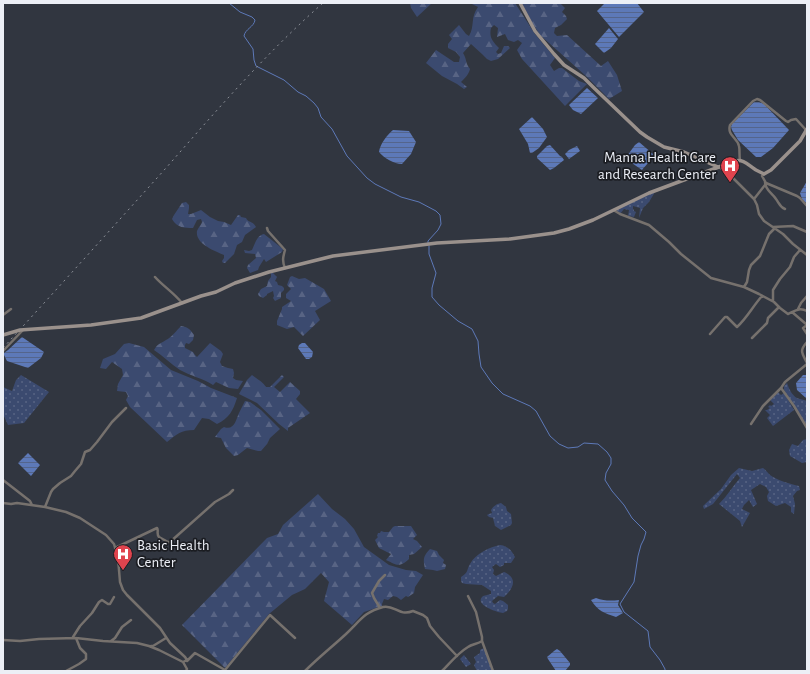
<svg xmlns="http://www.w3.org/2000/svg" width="810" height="674" viewBox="0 0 810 674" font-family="'Alegreya Sans',sans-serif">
<defs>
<pattern id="green-dots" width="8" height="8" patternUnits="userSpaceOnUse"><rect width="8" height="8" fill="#3b4a6f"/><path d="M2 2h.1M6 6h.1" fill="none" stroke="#586484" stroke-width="1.8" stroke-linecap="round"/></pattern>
<pattern id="forest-firs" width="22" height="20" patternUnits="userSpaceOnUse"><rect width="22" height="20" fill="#3b4a6f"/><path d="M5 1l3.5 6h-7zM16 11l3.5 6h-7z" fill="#586484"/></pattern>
<pattern id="water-rules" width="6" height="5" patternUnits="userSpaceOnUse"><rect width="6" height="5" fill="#5d79b8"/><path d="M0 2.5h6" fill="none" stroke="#54658c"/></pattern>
</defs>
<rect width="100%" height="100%" fill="#313640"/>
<!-- green -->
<path fill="url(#green-dots)" d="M655 192 649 202 643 208 639 218 640 208 633 206V209L634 210V211L636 212 634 217 628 216 629 210 624 209 620 214 617 213V209Z
M21 375 49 392 24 423 8 425 3 414V387L12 391 16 380Z
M787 383C789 389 793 398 800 399 803 400 805 400 807 401V426L784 390V386Z
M778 392 781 395 784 393 794 410 773 426 767 418 770 415 765 410H767L770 408 768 407 770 405 771 406 774 404 770 400Z
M807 439V462L802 463 790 456 789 450 792 444 798 446 803 440Z
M739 468 752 471 763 468C766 470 767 472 770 475 776 480 791 484 799 486L800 490 797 491 793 496 795 504 794 514 791 512V507L785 503 776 506 768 501 767 496 769 492 766 487 760 484 751 490 757 504 753 507 749 500 744 505 742 509 750 513 742 527 740 521 719 504C727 496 733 486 740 478L737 474 713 504 704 509 703 506 721 489 731 475Z
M501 503 506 507 507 511 511 514 512 523 511 525 501 530 495 526 493 518 489 517 487 515 489 514 492 513 491 510C494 506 496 504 501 503Z
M500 545C508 546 512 551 515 557L511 563H504V565L500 567 496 564 492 567 494 570 493 574 496 576 504 572C518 578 514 588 504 597L498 596 492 601 493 603 495 604 500 600 503 601 508 605V609L507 611 503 613C497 612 475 605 482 597 484 595 489 595 491 594V591L482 585 466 584 462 583 461 581V577C469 572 466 571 470 564 476 553 490 547 500 545Z
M484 648 492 671H477L474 665 476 662 474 657 480 653V650Z
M464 655 471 664 466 667 460 659Z"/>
<!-- forest -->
<path fill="url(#forest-firs)" d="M410 3H432L417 17 411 8Z
M470 3H515L535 34 555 58 550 65 554 71 559 68H562L579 81 587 84 565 106 522 59 517 50 522 43 518 40 514 42 508 40 505 34 497 37 498 28 494 25 491 28C489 37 492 41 499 48L496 52 498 54 501 53 504 46H508L510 48 498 59 491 61 487 59 482 54 471 44 463 53C467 59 465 63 470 69 469 74 465 78 461 82L467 87 464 89 457 84 442 76 426 63 436 50 454 62H459L460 57 456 52 448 48V44L452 39 449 35 459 25 466 34 469 36C475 26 470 18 478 7Z
M522 3H560L565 8 562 12 566 16 567 19 561 25 555 28 554 33 557 36 567 35 601 66 608 61 617 75 622 91 609 99 586 76 540 35 531 21Z
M186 202 189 205V208L188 214H191L201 210 210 217 218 221 224 222 231 225 238 215H240L241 217 246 218C248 223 252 220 256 227L245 235 242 242 237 245 234 254 225 263H223L222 261 224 258V255C215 251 195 244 197 231 198 228 201 225 202 222L201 219 197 220 193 228C185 228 177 228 172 219L174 215 182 203Z
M264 234 283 249 282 252 266 262 264 259 259 267 258 270 250 273 247 268 248 265 256 258 255 254 245 253 244 250 249 251 252 250C255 244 257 235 264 234Z
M271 273H273L277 277 275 281 277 282 278 285 282 286 284 288V290L281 293V298L275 301 273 298 274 296 273 291 267 294V295L263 298 259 296 258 294 261 289 267 286 268 281 271 277Z
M292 276 299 279 305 278 324 289 331 301 315 311 320 320 303 336 294 327 287 329 277 325V321L282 309V307L291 301 286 298V294L291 289 287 285 290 277Z
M181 326C188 327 190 329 194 335L193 340 189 344 186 343 185 345V348L193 352 195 355 197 357 210 343 221 351 223 354 220 362 222 366 228 368 233 369 234 373 233 378 236 380 243 381 238 389 229 388 216 382 213 385C202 378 191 376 180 370 171 364 163 356 154 350 159 342 159 345 166 340 171 338 177 330 181 326Z
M129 343 144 347 171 370 198 381 211 388 237 398C233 411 229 418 217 424L209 419 202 418 194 430C181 430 177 434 167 442L130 407 126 400 128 396 126 392 117 391 118 384 123 375 122 369 112 362 106 369 100 368 103 359 115 354 124 344Z
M252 375C257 379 263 382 266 387H270L282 375 284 377 274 387 280 392 290 382 300 391V394L296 399 310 413 288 428V431L279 424 257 403 239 394 247 380Z
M245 401 250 402 261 410 280 429 270 438 267 444 261 451H258L247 448 238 455 234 456 226 448 221 438 215 437 221 429 224 427C234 431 236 420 239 413 241 409 243 405 245 401Z
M318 494 332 509 345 519 354 529 364 547 389 565 406 570 416 571 423 575 415 587 414 593 408 597 406 596 401 600 397 597 393 596 388 600 384 599 382 604V606L364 612 352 625 324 601 329 582 321 573 305 589 292 595 269 614 225 668 182 625 267 538 278 534 283 525Z
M395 526H411L417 535 413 539 417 541 422 547 414 554 409 555V559C399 568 397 565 386 560L391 554 379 548 375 540 378 537 377 536 378 533H380L381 531 384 532H389L393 527Z
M430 549 437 551 439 555 444 560 443 563 446 565 445 569 437 571 433 570 425 569C423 560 423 556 430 549Z"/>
<!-- water -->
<path fill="url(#water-rules)" d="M605 3H637L644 12 619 37 597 11Z
M609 28 618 39 611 48 604 53 595 44Z
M587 88 598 98 581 114 573 110 569 105Z
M754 102H759L764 104 789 130 773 148 761 157H756L738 140 732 130 731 127 732 124Z
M532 117 543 129 547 137 539 148 532 153H530L528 144 519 129Z
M393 130 409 131 416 142 411 154 402 164C394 164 384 158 379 152 380 144 387 135 393 130Z
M639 142 653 154C652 160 646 165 642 170L629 161 627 156 635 145Z
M550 145 560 156 562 157 564 160 554 168 550 170 537 158V156L547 146Z
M577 146 580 151 569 159 565 154 569 150Z
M807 181V204L802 199 800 193Z
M22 337 44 352 41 358 28 368 7 361 4 355V353L8 350Z
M302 343H305L313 352 312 357 309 359H306L298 348 299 345Z
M803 375H807V399L797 390 796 383Z
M28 453 40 465 31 476 18 463Z
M596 598C604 601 611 601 619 600L618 605 623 613 616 617C604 613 598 611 591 600Z
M557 649 560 651 570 663V665L565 671H556L548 659 547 657C551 654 553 651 557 649Z"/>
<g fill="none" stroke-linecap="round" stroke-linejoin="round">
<!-- stream -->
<path stroke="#5d79b8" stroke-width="1" d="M229 3 240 12 252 17 255 20C254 27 245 29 244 36L253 49 254 60 256 66 284 80 298 92 306 96 314 103 318 108 321 117 332 129 347 156 367 178 375 184 401 197 419 202 436 211 440 215 441 224 438 230 428 241V243
M429 246V254L436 273 432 288V297L439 305 458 321 472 329 478 341 479 354 481 367 492 383 503 394 530 406 536 411 550 436 559 444 568 448 578 447 584 443 598 444 607 452 611 458V464L606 473 605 480 612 491 624 505 632 518 646 532 644 539 641 545 638 556 634 582 620 604 624 612 648 631 650 647 660 660 665 669V671"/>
<!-- street -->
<path stroke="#76716d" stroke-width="2.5" d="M740 160C739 156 740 150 739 146 737 137 727 136 730 125L753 101 757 99 760 100 786 121 788 122 791 120 796 119 806 130
M719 167 731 176 754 199 757 205 759 214 764 221 783 234 793 244 807 255
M764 174 762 176 766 183 797 196 800 198 807 206
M765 182C765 190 772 193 776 199 779 203 780 207 785 209
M754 199 765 185
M615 210V211L620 214 649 225 669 242 681 254 711 278 744 287 759 294 774 302 780 308 788 314C795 311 799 307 807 311
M773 227 793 226 807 232
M267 228 268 231 285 250C283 257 282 261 285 268
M155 277C163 286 174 293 182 303
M744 287 747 282 749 270 751 265 760 256 769 234 775 228
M773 301V290L780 279 790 267 794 257 800 250
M798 309 801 303 807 296
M792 312 806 324 807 325 803 328 807 334
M3 315 11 309
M710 334 725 317H727L737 327C747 318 753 306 762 296
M752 338 767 323 768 318 779 307
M807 342C799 351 802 353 807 363
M3 351 23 330
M781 388 794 406 807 428
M751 424 763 406 781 388 785 382 807 364
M3 480 30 501 32 505
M3 503 11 504 17 503 45 507 66 512 80 518 106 535 114 544 118 558 120 582 123 590 127 595 160 628 170 643 185 657 187 660 183 662
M45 507 51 492 53 489 60 483 71 476 75 471 81 464 85 452 90 450 97 442 112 422 126 408
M115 548 157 528C159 530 156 534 159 537L168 542H170L215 502 229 494 233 490
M380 608 374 598 372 593 379 581 385 575
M73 637 80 626 92 613 99 602 102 600 108 604H110L114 597
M3 640 20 641 39 639 76 638 103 641 137 643 149 646 159 650 183 662 187 669 186 671
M111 641 115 638 122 627 131 620
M482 641 493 671
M151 646H153L166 638
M187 661 195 653 225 670 270 615 295 638
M66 671 79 664 86 659V654L80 648 76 638
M305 671C318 658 333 646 346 634 360 621 364 612 383 607 394 604 399 617 413 611L423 615 427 618 430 626 439 637 457 656
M442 671C450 663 458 653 468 647 472 644 478 644 482 641V637L476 612 468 596"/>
<!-- secondary -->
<path stroke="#9a918c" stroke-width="3.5" d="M520 3 535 31 554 54 564 65 584 78 593 87 640 132 647 137 664 147 684 152 718 167
M3 335 20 330 91 325 141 318 201 296 216 292 235 283 269 272 333 256 437 243 510 239 554 233 569 229 593 220 649 193 735 161C744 159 748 165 756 170 758 171 762 173 764 174L771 170 800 141 807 129"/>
<!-- rail -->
<path stroke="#8d9199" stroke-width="1" stroke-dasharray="2 4" stroke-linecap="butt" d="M3 348C58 288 112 228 166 168 216 111 266 53 323 3"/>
</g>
<!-- icons -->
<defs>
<g id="hospital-pin" transform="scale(1)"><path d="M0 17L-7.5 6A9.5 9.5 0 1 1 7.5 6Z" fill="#e0444e" stroke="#1b1d22"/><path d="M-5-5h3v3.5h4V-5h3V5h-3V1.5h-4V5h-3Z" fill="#fff"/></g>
</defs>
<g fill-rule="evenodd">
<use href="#hospital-pin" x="730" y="166"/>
<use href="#hospital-pin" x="123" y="554"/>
</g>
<g text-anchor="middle" stroke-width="3.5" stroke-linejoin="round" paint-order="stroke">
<!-- poi labels -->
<g font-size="15" fill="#eceff6" stroke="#1b1d22" text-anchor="end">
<text x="716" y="162">Manna Health Care<tspan x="716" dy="17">and Research Center</tspan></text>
<text x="137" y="550" text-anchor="start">Basic Health<tspan x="137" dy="17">Center</tspan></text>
</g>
</g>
<!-- border -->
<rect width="810" height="674" fill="none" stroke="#eceff6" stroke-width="8"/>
</svg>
